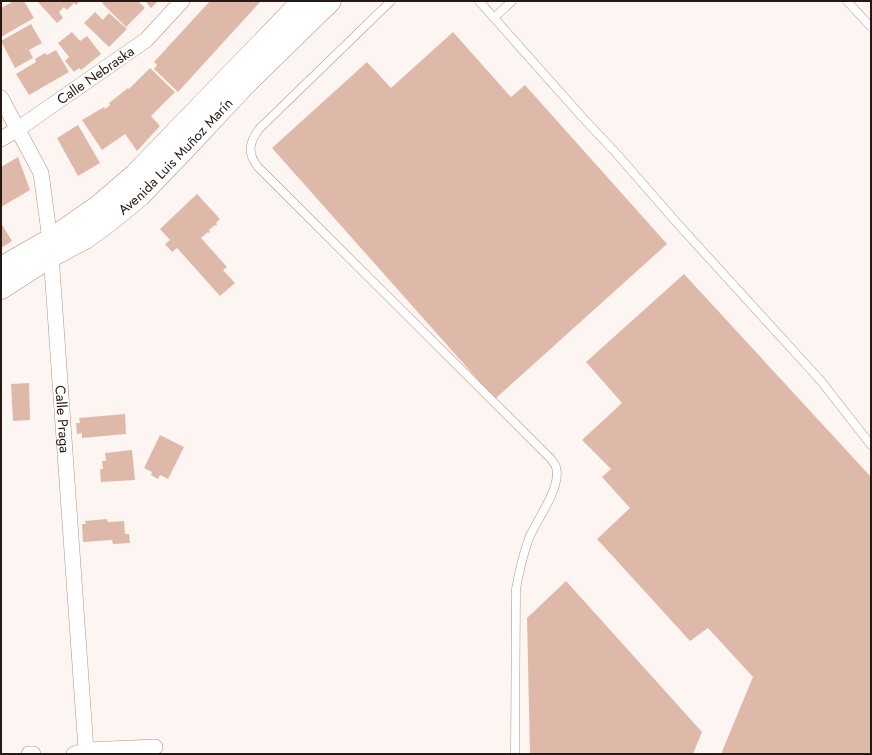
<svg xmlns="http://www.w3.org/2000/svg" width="872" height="755" viewBox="0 0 872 755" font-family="Jost,sans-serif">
<rect width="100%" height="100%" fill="#fdf5f2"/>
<!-- building -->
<path fill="#deb9aa" d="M14 1H24L34 18 1 37V8Z
M37 1H80L76 5 74 3 67 10 64 7 59 12 63 18 57 23Z
M104 1H138L145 8 126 27 102 3Z
M145 1H158L151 8Z
M210 1H261L178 92 154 69 157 65 154 62Z
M95 12 103 20 109 13 127 29 109 47 84 23Z
M31 24 42 43 29 50 33 58 15 68 1 41Z
M72 32 80 41 87 36 101 54 81 70 79 68 74 72 65 61 69 57 58 43Z
M453 32 511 97 525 85 667 244 495 399 272 148 367 62 391 88Z
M56 50 69 72 29 95 16 74 36 62 35 59 45 53 47 55Z
M150 68 175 92 151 116 160 126 137 151 125 134 102 150 82 120 104 107 105 109 110 105 109 103 128 88 129 89Z
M78 125 100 163 78 176 57 138Z
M18 157 30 190 1 207V167Z
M197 194 220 219 216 223 217 224 216 226 215 225 209 230 210 232 209 233 208 232 201 238 227 267 223 270 235 283 220 296 177 248 172 252 165 244 170 240 160 229Z
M1 223 12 241 1 248Z
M684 274 871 477V754H721L753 677 708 628 690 641 597 539 630 508 602 477 611 469 582 440 622 403 586 362Z
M29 383 30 420 13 421 11 384Z
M125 414 126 434 82 438V433L77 434 76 423H80L79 418Z
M160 435 184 447 168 479 160 475 158 479 151 475 152 472 144 468Z
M132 450 135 480 101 482 100 469H103L102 461H106L105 453Z
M107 519 108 522 124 521 125 534H129L130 543 113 544 112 540 83 542 82 524H86L85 521Z
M566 581 702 732 693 754H530L527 618Z"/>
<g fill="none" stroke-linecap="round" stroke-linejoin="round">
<!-- lane casing -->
<g stroke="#b49284" stroke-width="9">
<path id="lane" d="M391 1 259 129C249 143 247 153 258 167L551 459C552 461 555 464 556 467 562 487 537 519 529 538 523 555 519 572 516 589L515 754
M479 1 583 118 616 153 677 223 821 381 871 445
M847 1 871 27
M494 18 512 1"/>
</g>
<!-- street casing -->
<g stroke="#b49284" stroke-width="16">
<g id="street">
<path id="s1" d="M1 98 41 173 50 240 86 750"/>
<path id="s2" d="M1 139 18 129 146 40 182 1"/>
<path d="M29 754H33"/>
<path d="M74 754 86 750 155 747"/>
</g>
</g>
<!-- primary casing -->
<g stroke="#b49284" stroke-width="23">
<g id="primary">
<path d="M1 268 50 240 99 206 136 174 303 1"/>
<path id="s3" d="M1 288 51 256 85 238 111 219 140 195 189 144 245 84 330 1"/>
</g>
</g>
<!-- lane -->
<use href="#lane" stroke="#fff" stroke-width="8"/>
<!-- street -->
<use href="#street" stroke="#fff" stroke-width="15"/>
<!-- primary -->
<use href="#primary" stroke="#fff" stroke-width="22"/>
</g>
<g text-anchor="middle" stroke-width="3.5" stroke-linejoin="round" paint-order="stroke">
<!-- street labels -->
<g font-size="14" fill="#261914" stroke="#fdf5f2">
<text dy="5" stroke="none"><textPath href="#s2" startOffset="114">Calle Nebraska</textPath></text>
<text dy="5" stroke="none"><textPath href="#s3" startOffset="220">Avenida Luis Muñoz Marín</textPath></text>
<text dy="5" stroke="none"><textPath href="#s1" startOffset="332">Calle Praga</textPath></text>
</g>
</g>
<!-- border -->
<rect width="872" height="755" fill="none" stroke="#261914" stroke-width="4"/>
</svg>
